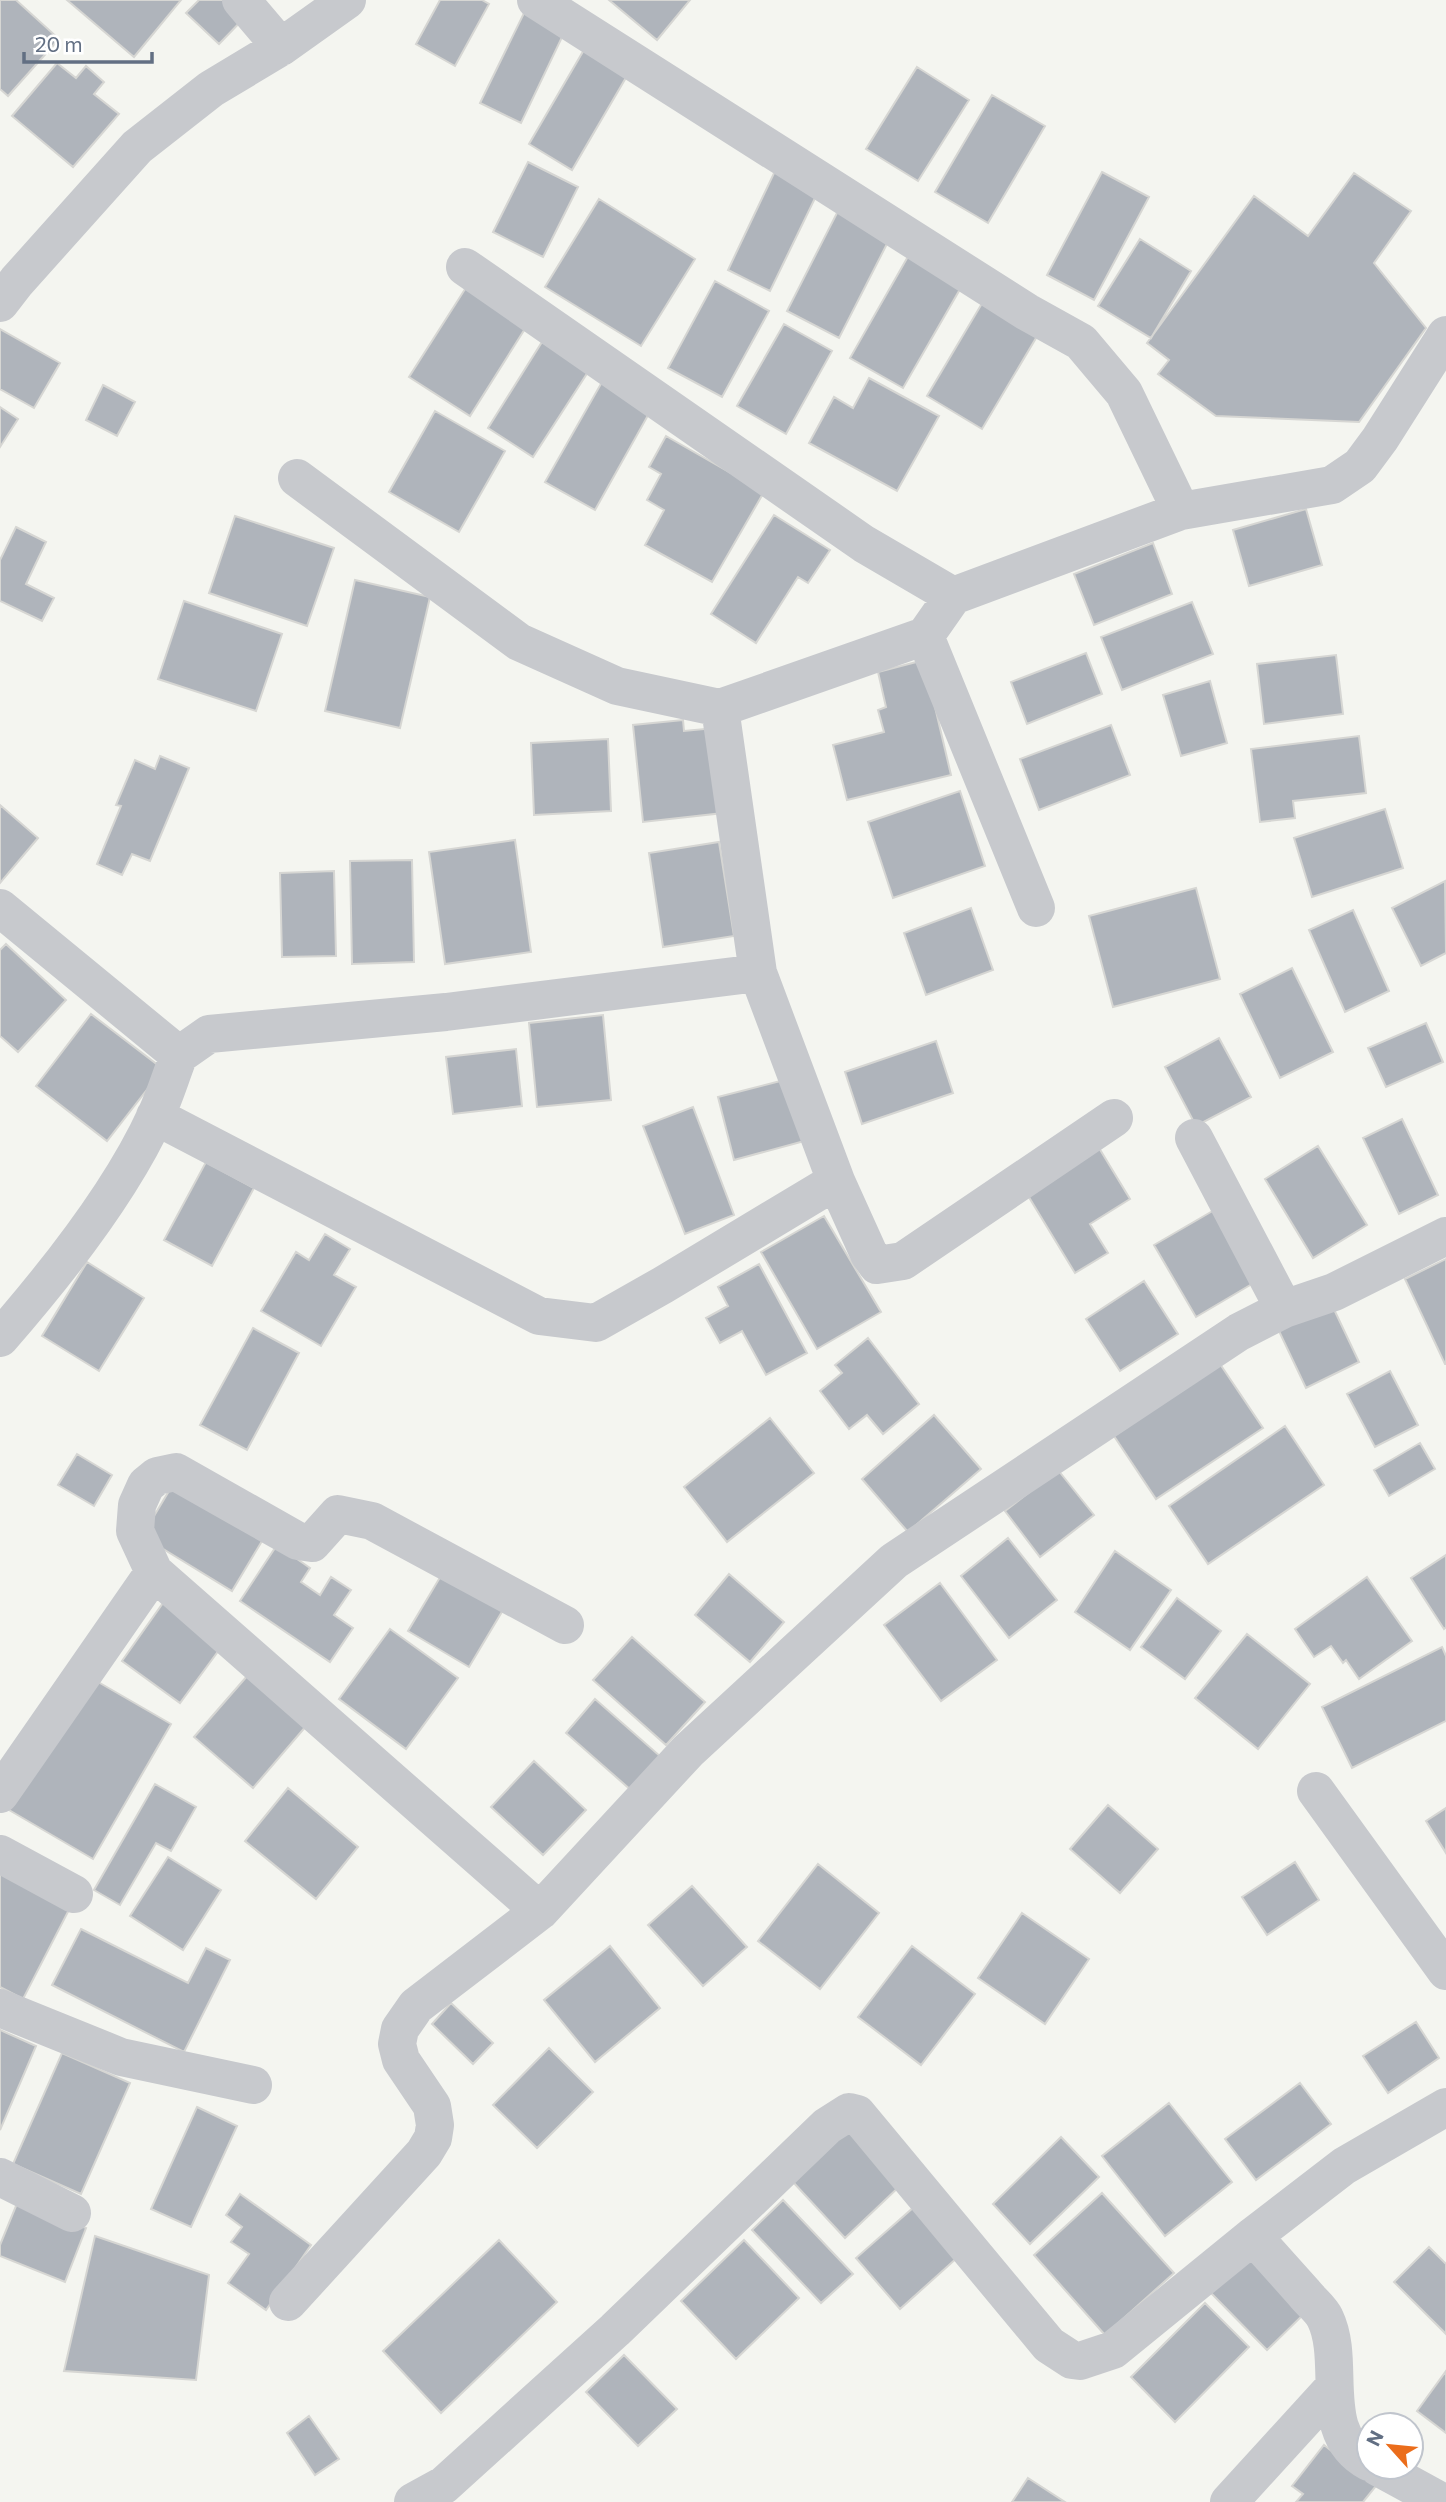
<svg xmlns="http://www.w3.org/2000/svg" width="1446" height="2502" viewBox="0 0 1446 2502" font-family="Commissioner,sans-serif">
<rect width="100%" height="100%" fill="#f4f5f0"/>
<!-- building -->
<path fill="#afb4bb" stroke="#d6d6d3" stroke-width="2" d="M0 0H16L59 39 8 96 0 89Z
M67 0H181L134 57Z
M199 0H238L250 12 219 44 186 13Z
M440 0H482L489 4 455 66 416 44Z
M609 0H690L657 40Z
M524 13 564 33 521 123 480 103Z
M588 43 631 69 572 170 529 144Z
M57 63 76 78 86 66 104 82 94 94 119 114 73 167 12 116Z
M917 67 969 100 918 181 866 149Z
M992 95 1045 126 988 223 935 192Z
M528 162 578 187 543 257 493 232Z
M775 171 818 192 770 291 728 270Z
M1102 172 1149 197 1094 300 1047 275Z
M1354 173 1411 211 1374 263 1426 328 1359 422 1216 416 1158 374 1169 360 1147 343 1254 196 1308 236Z
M599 199 695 259 641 346 545 287Z
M839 209 891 236 839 338 787 311Z
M1140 239 1191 271 1151 338 1098 306Z
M910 253 963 284 903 388 850 358Z
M715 281 769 311 722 397 668 368Z
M467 286 528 324 470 416 409 377Z
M984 300 1039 333 982 429 927 396Z
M784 324 832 351 786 434 737 406Z
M0 329 60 363 34 408 0 389Z
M542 342 588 372 533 457 488 428Z
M869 378 939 416 897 491 809 443 834 397 853 408Z
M602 382 651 410 595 510 545 482Z
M103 385 135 402 117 436 86 420Z
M0 407 18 419 0 447Z
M435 411 505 451 459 532 389 492Z
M666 436 764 492 712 582 645 545 664 510 647 500 661 474 649 467Z
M1306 509 1322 565 1249 586 1233 530Z
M774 515 830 550 808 583 798 577 756 643 711 614Z
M235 516 334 548 307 626 209 593Z
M16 527 46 542 26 584 54 598 42 621 0 601V560Z
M1153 543 1172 594 1094 625 1074 574Z
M355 580 430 597 400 728 325 711Z
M184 601 282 634 256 711 158 679Z
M1192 602 1213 654 1122 690 1101 637Z
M1086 653 1102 694 1027 724 1011 682Z
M1336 655 1343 714 1264 724 1257 664Z
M924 660 951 775 847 800 833 745 884 732 878 710 886 707 878 672Z
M1210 681 1227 743 1181 756 1163 695Z
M683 720 684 731 715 728 723 813 643 822 633 725Z
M1111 725 1130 775 1039 810 1020 759Z
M1359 736 1366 793 1293 801 1295 818 1260 822 1251 749Z
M608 739 611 811 534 815 531 743Z
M160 756 189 768 150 861 132 854 122 875 97 864 121 806 116 805 135 760 155 769Z
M960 791 985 866 893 898 868 822Z
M0 805 38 838 0 883Z
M1385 809 1403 868 1312 897 1294 838Z
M515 840 531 952 445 964 429 852Z
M719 842 734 936 663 947 649 853Z
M412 860 414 962 352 964 350 861Z
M334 871 336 956 282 957 280 873Z
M1445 881 1446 953 1421 966 1392 908Z
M1196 888 1220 979 1113 1007 1089 916Z
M971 908 993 970 926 995 904 933Z
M1353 910 1389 991 1345 1012 1309 930Z
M6 944 66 1000 18 1052 0 1036V950Z
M1292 968 1333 1052 1280 1078 1240 994Z
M91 1014 163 1069 107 1141 36 1086Z
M603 1015 611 1100 537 1107 529 1023Z
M1426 1023 1443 1062 1386 1087 1368 1048Z
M1219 1038 1251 1097 1196 1126 1165 1067Z
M936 1041 953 1093 862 1124 845 1072Z
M516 1049 522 1106 453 1114 446 1057Z
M792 1078 808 1140 734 1160 718 1097Z
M693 1107 734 1215 685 1234 643 1126Z
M1402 1119 1438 1195 1399 1214 1363 1138Z
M1096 1143 1130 1199 1090 1224 1108 1253 1075 1273 1024 1189Z
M1318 1146 1367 1225 1313 1258 1265 1179Z
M206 1162 254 1188 212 1266 164 1240Z
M1216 1209 1257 1281 1196 1317 1154 1245Z
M824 1216 881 1312 817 1349 761 1252Z
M325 1234 350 1249 334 1275 356 1287 321 1346 261 1311 296 1252 309 1260Z
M1446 1259V1364H1445L1405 1279Z
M87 1262 144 1298 99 1371 42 1336Z
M759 1264 807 1353 766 1375 742 1331 720 1343 706 1318 728 1306 718 1287Z
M1144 1281 1178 1334 1120 1371 1086 1319Z
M1331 1303 1359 1362 1306 1388 1278 1329Z
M253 1328 299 1353 247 1450 200 1425Z
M868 1338 919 1404 883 1434 867 1415 849 1429 820 1391 842 1373 835 1365Z
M1220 1364 1263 1428 1156 1499 1114 1436Z
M1390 1371 1418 1425 1375 1447 1347 1394Z
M934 1415 981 1469 908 1532 862 1479Z
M770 1418 814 1473 727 1542 684 1487Z
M1285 1426 1324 1485 1208 1564 1169 1506Z
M1420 1443 1435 1469 1389 1496 1374 1470Z
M77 1454 112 1475 94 1506 58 1485Z
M1058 1470 1094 1515 1040 1557 1005 1511Z
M175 1481 265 1536 232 1591 142 1536Z
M1008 1538 1057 1600 1009 1638 961 1576Z
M277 1545 310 1568 301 1582 320 1595 331 1577 351 1590 334 1615 353 1628 330 1662 240 1601Z
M1115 1551 1171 1590 1130 1650 1075 1612Z
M1446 1555V1627L1444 1629 1411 1578Z
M442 1574 503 1610 469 1667 408 1631Z
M729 1574 784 1622 750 1662 695 1615Z
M1367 1577 1412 1641 1359 1679 1346 1660 1343 1663 1331 1646 1314 1657 1295 1629Z
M940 1583 997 1660 941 1701 884 1625Z
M1177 1598 1221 1631 1185 1679 1141 1647Z
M163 1603 222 1646 180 1703 122 1661Z
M390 1629 458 1678 406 1749 339 1699Z
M1247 1634 1310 1684 1258 1749 1195 1698Z
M632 1637 705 1702 666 1745 593 1680Z
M1442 1647 1446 1656V1721L1352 1768 1322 1707Z
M86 1675 171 1724 93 1859 9 1810Z
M248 1675 307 1725 253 1788 194 1737Z
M595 1699 661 1757 632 1791 566 1733Z
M534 1761 586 1810 543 1855 491 1807Z
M155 1784 196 1807 171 1851 156 1843 120 1905 94 1890Z
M288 1788 358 1847 316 1899 245 1841Z
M1108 1805 1158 1849 1120 1893 1070 1849Z
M1446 1808V1853L1426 1821Z
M168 1857 221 1890 183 1950 130 1916Z
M1295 1862 1319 1900 1267 1935 1242 1897Z
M818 1864 879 1913 820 1989 758 1941Z
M0 1867 72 1904 23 1999 0 1987Z
M692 1886 747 1947 703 1986 648 1925Z
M1022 1913 1089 1959 1045 2024 978 1978Z
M81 1929 188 1983 206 1948 230 1960 184 2052 52 1985Z
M610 1946 660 2008 595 2062 544 2000Z
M912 1946 975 1994 921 2065 858 2017Z
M451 2003 493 2043 473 2064 432 2024Z
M1416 2022 1439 2058 1388 2093 1363 2056Z
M0 2030 36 2046 0 2130Z
M549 2048 593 2092 537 2148 493 2105Z
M62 2053 130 2083 81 2194 13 2164Z
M1300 2083 1331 2124 1256 2180 1225 2139Z
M1169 2103 1232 2182 1165 2236 1102 2156Z
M197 2107 237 2126 191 2227 151 2209Z
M849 2127 902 2184 845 2238 792 2181Z
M1061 2137 1099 2177 1030 2244 993 2204Z
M1102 2193 1174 2273 1105 2335 1034 2255Z
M240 2194 311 2245 266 2310 228 2283 249 2254 231 2242 242 2227 226 2215Z
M783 2200 853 2274 821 2303 752 2230Z
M18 2201 86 2228 65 2282 0 2256V2245Z
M914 2207 958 2257 900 2309 856 2258Z
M95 2236 209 2275 196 2380 64 2371Z
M499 2240 557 2302 441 2413 383 2351Z
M744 2240 799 2298 736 2359 681 2301Z
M1429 2247 1446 2264V2334L1394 2282Z
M1250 2254 1307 2311 1267 2350 1211 2293Z
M1205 2303 1249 2347 1175 2422 1131 2377Z
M624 2355 677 2409 638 2446 586 2392Z
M1446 2371V2433L1417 2411Z
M309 2416 339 2459 315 2475 287 2433Z
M1324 2445 1376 2486 1363 2502H1296L1303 2494 1292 2486Z
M1028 2478 1065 2502H1012Z"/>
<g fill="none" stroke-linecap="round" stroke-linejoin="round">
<!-- minor -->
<path stroke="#c7c9cd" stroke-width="38" d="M241 0 281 47
M536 0 1027 312 1081 342 1124 393 1181 511
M465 267 864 544 953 596
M0 303 17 281 137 147 211 89 281 47 347 0
M297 478 519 642 617 686 720 708 925 636 953 596 1181 511 1332 485 1360 466 1380 439 1446 335
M925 636 1036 908
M720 708 758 973 836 1181
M0 908 179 1055 209 1034 446 1012 758 973
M155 1116 539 1316 596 1323 663 1285 836 1181 869 1254 877 1265 903 1261 1114 1118
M1194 1138 1284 1309
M0 1338C55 1275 121 1192 156 1115 165 1096 171 1075 179 1055
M154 1572 135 1531 137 1505 146 1485 157 1476 176 1472 298 1541 312 1543 338 1514 372 1521 565 1625
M1316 1791 1446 1971
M0 1794 154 1572 540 1911
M0 1854 74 1894
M0 2008 121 2057 253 2085
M0 2177 72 2213
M1253 2236C1270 2255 1287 2274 1304 2293 1310 2301 1321 2309 1325 2318 1347 2363 1315 2433 1369 2462
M288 2302 424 2153 433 2138 435 2125 432 2106 401 2060 397 2044 400 2029 416 2006 540 1911 688 1751 894 1561 1239 1332 1284 1309 1334 1292 1446 1236
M1378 2467 1442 2502
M413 2502 444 2485 615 2330 827 2126 849 2112 857 2114 1049 2345 1072 2360 1080 2361 1113 2350 1253 2236 1344 2166 1446 2107
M1229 2502 1334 2387"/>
</g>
<!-- north arrow -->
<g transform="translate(1390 2446) rotate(297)"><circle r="33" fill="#ffffff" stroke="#c0c5cd" stroke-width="2"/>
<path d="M0-5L12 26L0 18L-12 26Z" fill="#eb6d1b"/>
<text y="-10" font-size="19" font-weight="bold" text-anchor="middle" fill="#626f83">N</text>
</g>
<!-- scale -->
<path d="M24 52v10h128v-10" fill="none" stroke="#626f83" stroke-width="3.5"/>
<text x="35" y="52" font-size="21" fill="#626f83" stroke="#ffffff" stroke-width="5" paint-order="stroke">20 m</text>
</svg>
